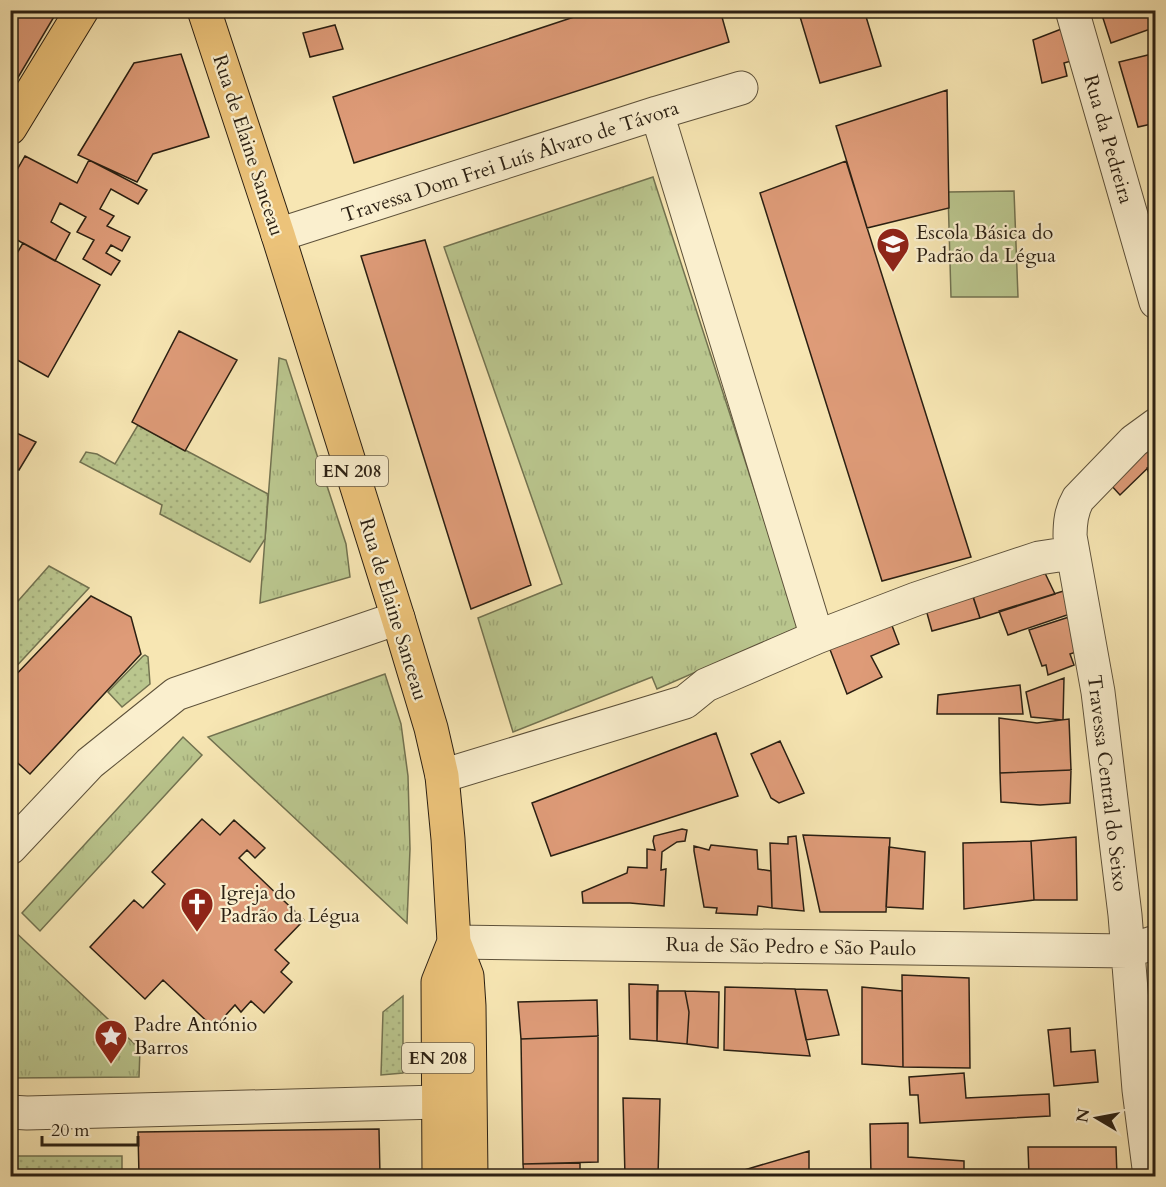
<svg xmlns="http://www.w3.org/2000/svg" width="1166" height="1187" viewBox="0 0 1166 1187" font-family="Cardo,serif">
<defs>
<pattern id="grass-tufts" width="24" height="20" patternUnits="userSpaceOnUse" patternTransform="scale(1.5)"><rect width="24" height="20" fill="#bac68e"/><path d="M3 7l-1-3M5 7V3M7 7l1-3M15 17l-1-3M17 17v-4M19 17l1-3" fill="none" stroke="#a0aa79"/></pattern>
<pattern id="garden-dots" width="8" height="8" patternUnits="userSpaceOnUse" patternTransform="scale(1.5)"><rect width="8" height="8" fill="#bac68e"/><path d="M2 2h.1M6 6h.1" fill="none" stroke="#a0aa79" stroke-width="1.8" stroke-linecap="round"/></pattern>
</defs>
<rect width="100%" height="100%" fill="#f7e6b3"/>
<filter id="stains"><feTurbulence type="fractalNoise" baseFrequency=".00333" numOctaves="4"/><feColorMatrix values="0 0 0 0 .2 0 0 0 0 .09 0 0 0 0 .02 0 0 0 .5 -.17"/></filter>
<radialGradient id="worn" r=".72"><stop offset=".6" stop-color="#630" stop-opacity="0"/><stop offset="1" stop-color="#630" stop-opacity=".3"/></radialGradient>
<!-- grass -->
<path fill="url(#grass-tufts)" stroke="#727250" stroke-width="1.5" d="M653 177 799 627 657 689 652 677 513 732 478 618 562 584 444 247Z
M279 358 286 360 346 544 350 577 260 603Z
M385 674 401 724 408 776 410 849 407 923 208 737Z
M183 737 202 755 40 931 22 913Z
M11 928 140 1049 139 1077 11 1078Z"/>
<!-- garden -->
<path fill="url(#garden-dots)" stroke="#727250" stroke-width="1.5" d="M138 425 268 494 265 539 250 562 160 514 162 505 80 462 86 452 97 454 115 464Z
M49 566 89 588 11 672V609Z
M145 655 148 657 150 684 122 707 108 692 143 656Z
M403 996V1073L381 1075 383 1012Z
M10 1156H122V1176H11Z"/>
<!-- pitch -->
<path fill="#bac68e" stroke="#727250" stroke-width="1.5" d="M1014 191 1018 297H951L948 192Z"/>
<!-- building -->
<path fill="#de9b78" stroke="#2a1f12" stroke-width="1.5" d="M10 10H58L10 91Z
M595 10H720L729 42 354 163 333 97Z
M798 10H864L881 66 820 83Z
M1106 10H1156V27L1111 43 1101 12Z
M335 25 343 49 310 57 303 33Z
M1069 26 1078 59 1064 63 1067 76 1042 83 1033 40Z
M1156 53V123L1138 127 1119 62Z
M181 54 209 137 153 154 137 182 78 155 134 63Z
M947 90 949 208 867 228 836 126Z
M25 156 77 183 89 160 147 190 138 204 111 189 100 209 114 216 107 226 130 237 122 251 111 245 106 253 120 261 111 275 83 259 94 240 77 232 86 217 60 203 51 222 70 233 55 261 10 236V182Z
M846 161 971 557 882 581 760 193Z
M425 240 531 585 471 609 361 256Z
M23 243 100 285 48 377 10 356V265Z
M179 331 237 360 185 451 132 422Z
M10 430 36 442 19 470 10 466Z
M1147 449 1156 460 1120 495 1110 484Z
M1156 466V493L1147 468Z
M1044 571 1055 594 980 618 973 597Z
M1070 589 1076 612 1008 635 999 611Z
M971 590 980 618 932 631 925 606Z
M91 596 131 617 141 654 30 774 10 756V681Z
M1075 615 1082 650 1070 654 1074 665 1048 675 1046 665 1042 666 1029 630Z
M891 623 899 644 871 656 882 677 847 694 829 647Z
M1064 678 1063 720 1031 717 1026 692Z
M1020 685 1023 714H937L938 695Z
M999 718 1037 723 1069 719 1071 770 1000 773Z
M716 733 738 796 551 856 532 803Z
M780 741 804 793 779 803 771 798 751 754Z
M1071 770 1070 803 1040 805 1001 802 1000 773Z
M202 819 220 835 234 820 265 848 255 858 247 850 239 858 304 920 275 950 289 963 281 972 292 982 264 1013 251 1001 241 1012 235 1005 214 1028 163 980 145 999 90 947 134 900 143 908 165 884 152 872Z
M682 829 687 830 685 841 677 842 662 852 661 870 666 869 664 906 630 903H583L582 892 627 873 628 867 647 868V849L655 850 653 841 654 836Z
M803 835 890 838 886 912H820Z
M796 836 804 911 772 908 770 843 788 844V837Z
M1076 837 1077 900H1034L1031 841Z
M1031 841 1034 900 964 909 963 843Z
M711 845 757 850 758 869 771 871 772 908 758 906 757 915 716 913 717 908 704 907 694 851V846L709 850Z
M889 847 925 852 923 909 886 907Z
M902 975 969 978 970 1068 903 1067Z
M629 984 658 985 657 1041 630 1039Z
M725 987 795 989 810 1056 724 1050Z
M862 987 902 991 903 1067 862 1064Z
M795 989 827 990 839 1035 806 1040Z
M657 991H685L689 1012 687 1044 657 1041Z
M685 991 719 992 718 1048 687 1044 689 1012Z
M597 1000 598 1036 521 1039 518 1002Z
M1070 1028 1071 1052 1095 1050 1098 1082 1054 1086 1048 1030Z
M598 1036V1162L523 1164 521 1039Z
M964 1073 966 1098 1049 1094 1050 1116 920 1123 918 1095H910L909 1077Z
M623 1098 660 1099 658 1176H625Z
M908 1123V1157L964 1161V1176H871L870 1124Z
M379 1129 380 1176H139L138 1132Z
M1028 1147H1116L1117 1176H1029Z
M809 1151V1176H744V1170Z
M580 1163V1176H524L523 1164Z"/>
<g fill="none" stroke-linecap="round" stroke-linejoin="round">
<!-- minor casing -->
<g stroke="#5d513a" stroke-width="35">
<path id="minor" d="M1072 10 1156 302
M657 113 817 637
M278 235 657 113 741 88
M442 776 685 702 706 685 817 637 916 599 1039 558 1072 553
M10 848 90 763 176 694 398 618
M454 942 1128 951 1156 942
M10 1112 27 1113 438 1102
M1150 1176 1139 1090 1125 915 1098 692 1070 536C1070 523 1071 511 1078 499L1134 441 1156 425"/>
</g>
<!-- major casing -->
<g stroke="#2a1f12" stroke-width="35">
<path id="major" d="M204 10 278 235 398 618 431 728 442 776 448 839 454 942 467 976 469 1006 471 1176
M10 128 82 10
M439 1176 438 982 454 942"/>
</g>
<!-- minor -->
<use href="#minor" stroke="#faefce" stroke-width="33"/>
<!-- major -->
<use href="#major" stroke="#ecc37a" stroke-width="33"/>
</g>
<!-- icons -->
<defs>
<g id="school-pin" transform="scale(1.725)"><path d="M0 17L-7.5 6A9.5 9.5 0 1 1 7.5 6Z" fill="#8f2418" stroke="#faefce"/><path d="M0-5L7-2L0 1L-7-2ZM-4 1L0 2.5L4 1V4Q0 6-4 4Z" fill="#fff"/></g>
<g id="church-pin" transform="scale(1.725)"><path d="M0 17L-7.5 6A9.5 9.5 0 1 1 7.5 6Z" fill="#8f2418" stroke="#faefce"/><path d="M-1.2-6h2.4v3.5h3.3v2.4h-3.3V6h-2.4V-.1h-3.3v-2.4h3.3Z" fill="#fff"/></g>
<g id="sight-pin" transform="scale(1.725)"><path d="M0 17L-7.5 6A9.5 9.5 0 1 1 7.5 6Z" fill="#8f2418" stroke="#faefce"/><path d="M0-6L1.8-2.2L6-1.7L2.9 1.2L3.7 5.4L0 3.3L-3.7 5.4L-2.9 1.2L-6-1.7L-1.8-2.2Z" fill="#fff"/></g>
</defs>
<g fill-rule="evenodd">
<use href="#school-pin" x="893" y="244"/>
<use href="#church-pin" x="197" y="904"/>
<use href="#sight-pin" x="111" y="1036"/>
</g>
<g text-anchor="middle" stroke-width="4.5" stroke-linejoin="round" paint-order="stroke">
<!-- shield labels -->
<g fill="#faefce" stroke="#685d4a" stroke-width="1.5">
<rect x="316" y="456" width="72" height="30" rx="4.5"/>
<rect x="402" y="1043" width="72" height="30" rx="4.5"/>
</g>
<g font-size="18" font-weight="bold" fill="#2a1f12">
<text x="352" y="477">EN 208</text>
<text x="438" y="1064">EN 208</text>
</g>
<!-- street labels -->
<g font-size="20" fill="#2a1f12" stroke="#faefce">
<text transform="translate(1109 139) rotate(74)" y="7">Rua da Pedreira</text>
<text transform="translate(249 145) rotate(72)" y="7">Rua de Elaine Sanceau</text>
<text transform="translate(510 161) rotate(-18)" y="7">Travessa Dom Frei Luís Álvaro de Távora</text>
<text transform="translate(394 609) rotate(73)" y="7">Rua de Elaine Sanceau</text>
<text transform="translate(1108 783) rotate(83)" y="7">Travessa Central do Seixo</text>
<text transform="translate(791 946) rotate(1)" y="7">Rua de São Pedro e São Paulo</text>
</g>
<!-- poi labels -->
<g font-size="20" fill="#2a1f12" stroke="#faefce" text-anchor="start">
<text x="916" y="239">Escola Básica do<tspan x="916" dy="23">Padrão da Légua</tspan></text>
<text x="220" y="899">Igreja do<tspan x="220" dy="23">Padrão da Légua</tspan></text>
<text x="134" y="1031">Padre António<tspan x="134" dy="23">Barros</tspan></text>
</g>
</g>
<!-- margin -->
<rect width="1166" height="1187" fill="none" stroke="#f7e6b3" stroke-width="36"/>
<rect x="12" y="12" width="1142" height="1163" fill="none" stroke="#2a1f12" stroke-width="3"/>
<rect x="18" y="18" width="1130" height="1151" fill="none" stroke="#2a1f12" stroke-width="1.5"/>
<!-- north arrow -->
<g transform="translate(1097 1118) rotate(280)" stroke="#faefce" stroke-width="4.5" paint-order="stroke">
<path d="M0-4.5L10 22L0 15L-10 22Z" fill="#2a1f12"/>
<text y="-9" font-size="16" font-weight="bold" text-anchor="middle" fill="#2a1f12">N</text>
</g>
<!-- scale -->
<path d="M42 1136v9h96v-9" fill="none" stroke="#2a1f12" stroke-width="3"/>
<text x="51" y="1136" font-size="18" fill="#2a1f12" stroke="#faefce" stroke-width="4.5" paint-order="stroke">20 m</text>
<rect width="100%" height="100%" filter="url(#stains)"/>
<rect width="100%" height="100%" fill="url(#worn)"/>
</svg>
